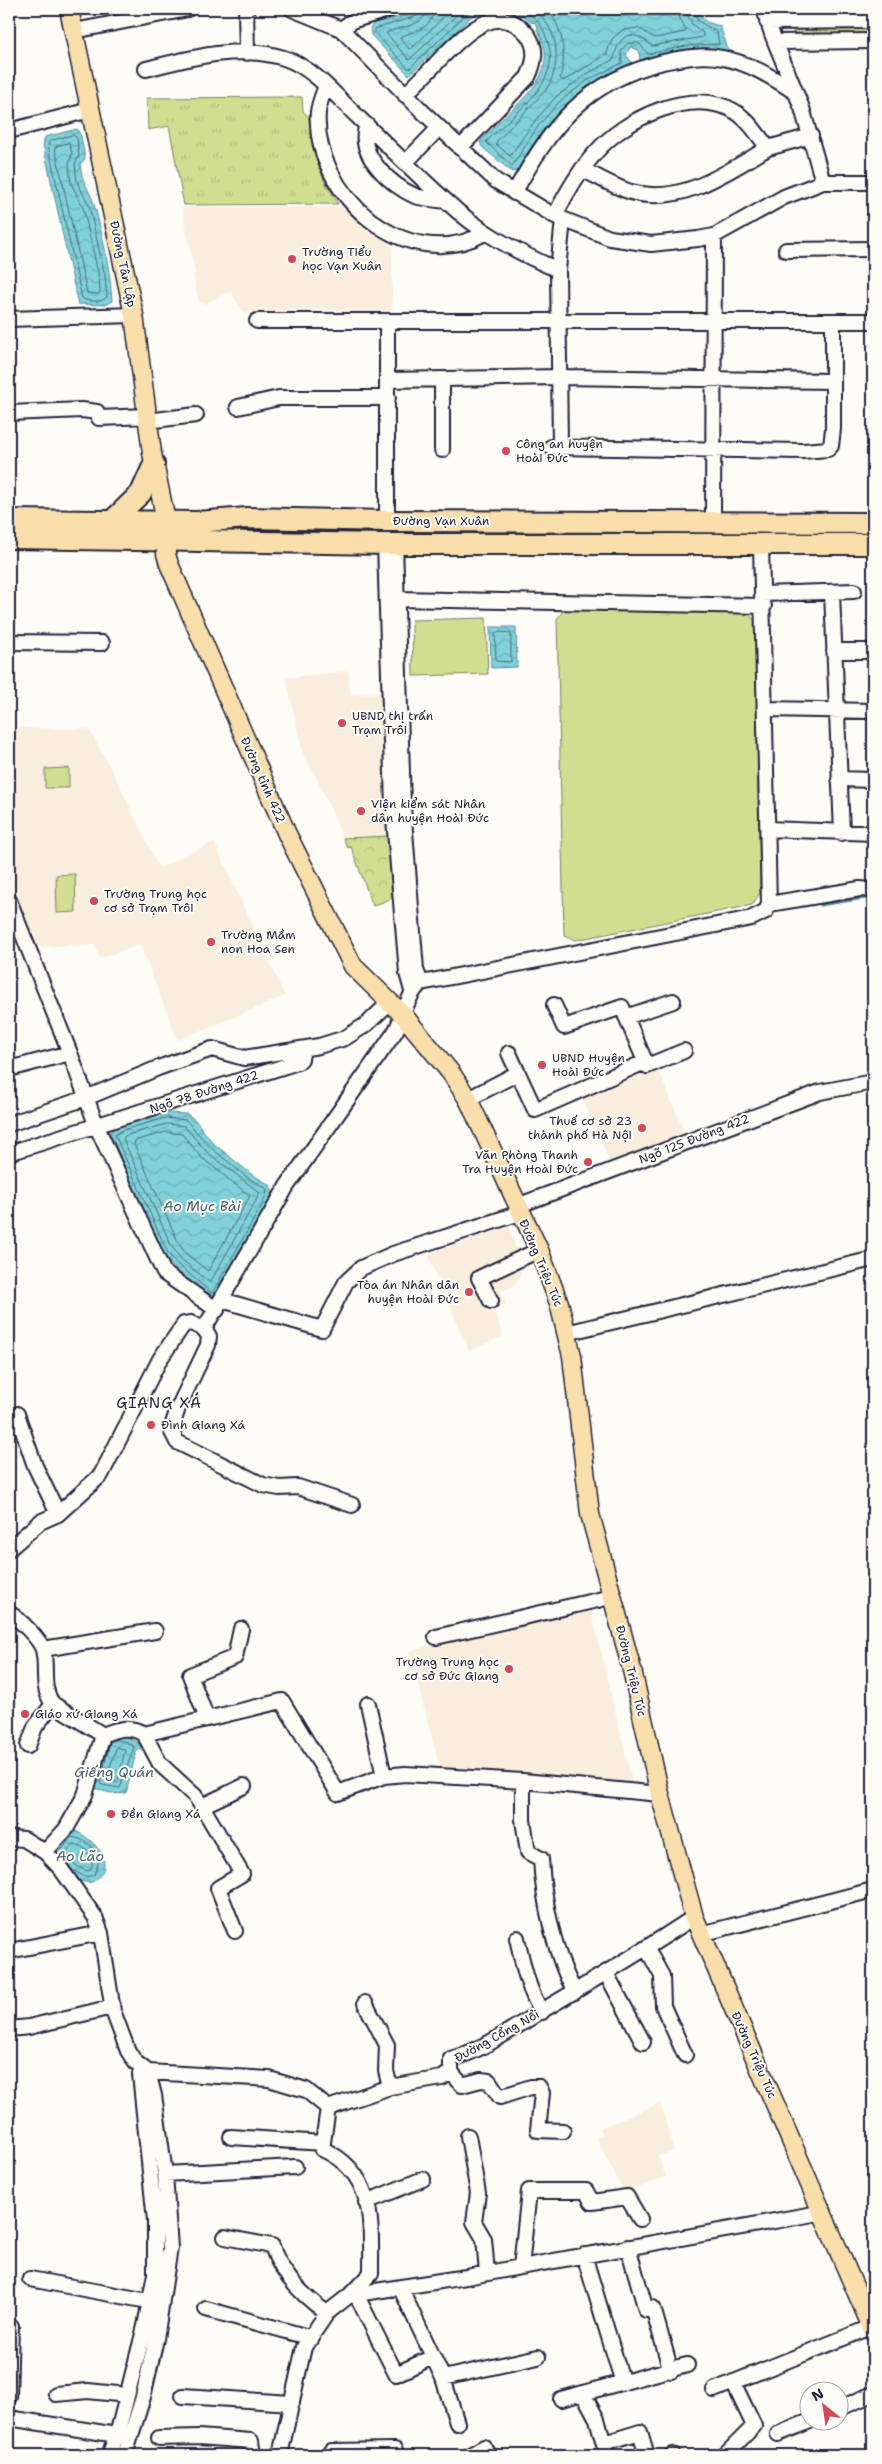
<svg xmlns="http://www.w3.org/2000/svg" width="882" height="2464" viewBox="0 0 882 2464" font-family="'Shantell Sans',sans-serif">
<defs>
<pattern id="grass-tufts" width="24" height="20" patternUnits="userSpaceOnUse" patternTransform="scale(1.25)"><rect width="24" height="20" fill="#d1dd90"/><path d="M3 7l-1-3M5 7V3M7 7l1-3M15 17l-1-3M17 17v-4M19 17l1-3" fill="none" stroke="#b3bd7d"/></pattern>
<pattern id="park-crowns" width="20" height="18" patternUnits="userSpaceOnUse" patternTransform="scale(1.25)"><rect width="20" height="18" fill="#d1dd90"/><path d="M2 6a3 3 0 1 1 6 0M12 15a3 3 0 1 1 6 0" fill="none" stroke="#b3bd7d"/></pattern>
<pattern id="water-waves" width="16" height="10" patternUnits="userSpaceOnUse" patternTransform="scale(1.25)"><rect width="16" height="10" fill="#80d1d9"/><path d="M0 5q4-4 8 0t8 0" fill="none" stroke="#6eb3bb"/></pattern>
</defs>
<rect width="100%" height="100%" fill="#fdfcf7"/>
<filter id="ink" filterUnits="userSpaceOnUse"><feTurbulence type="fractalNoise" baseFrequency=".02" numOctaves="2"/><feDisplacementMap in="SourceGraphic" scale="10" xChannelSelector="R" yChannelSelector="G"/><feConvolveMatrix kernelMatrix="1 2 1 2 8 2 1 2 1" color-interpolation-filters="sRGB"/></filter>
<g filter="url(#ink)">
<!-- built -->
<path fill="#f9eedd" d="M182 207H342L370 233 392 245V311L299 310 244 312 230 292 205 304 199 302 193 275 195 273Z
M349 671 350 695 389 692 391 836 343 838 320 785 302 751 286 678Z
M9 728 89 729 120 786 159 868 214 842 285 996 178 1040 140 945 100 958 94 945 33 947 19 909 18 893 12 892 9 884Z
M658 1069 686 1136 611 1165 583 1099Z
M508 1222 521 1267 520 1276 514 1286 501 1291 506 1304 494 1309 503 1336 469 1351 429 1258 432 1252 474 1239Z
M590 1606 634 1789 441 1772 409 1651Z
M660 2103 674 2151 658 2156 666 2177 624 2193 596 2137 603 2134 600 2128Z"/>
<!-- grass -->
<path fill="url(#grass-tufts)" stroke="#7a8066" d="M794 28H873V35H796L793 32Z
M302 97 303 111 309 118 317 161 324 180 338 204 184 205 169 126 148 130 147 98Z"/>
<!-- park -->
<path fill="url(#park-crowns)" stroke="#7a8066" d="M391 836 392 898 373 906 351 847 348 848 343 838Z"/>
<!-- pitch -->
<path fill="#d1dd90" stroke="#7a8066" d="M565 608 746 611 755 621 760 893 752 905 576 940 564 935 557 619Z
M486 618 488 674 413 676 412 620Z
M69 768V788H45V769Z
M75 874 76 912 57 913 56 875Z"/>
<!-- water -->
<path fill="url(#water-waves)" stroke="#5a8b9a" d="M420 9H495L472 16 409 75 371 35 370 28 374 23 396 18Z
M501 9H696L706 22 720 26 729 52C698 46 669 53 640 61L639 50 630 47 626 55 633 64C577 87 546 117 518 170L512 172 482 147 480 142C484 136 491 131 496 125 524 97 562 73 537 29L538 27 534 22 532 23 518 13Z
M77 129 81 136 85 159 80 164C82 184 89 188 94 204 103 236 110 269 112 301L105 305 78 304 43 144 45 137Z
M490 627H516L517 667 491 668Z
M166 1113 187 1114 195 1120 213 1143 251 1174 270 1185 273 1193 216 1297 211 1300 172 1266 163 1253 110 1133 112 1129Z
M117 1735 127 1737 140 1744 141 1748 136 1753 126 1793C116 1795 104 1792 95 1788L94 1784 107 1738Z
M75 1831C95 1839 119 1866 92 1882 75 1885 65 1868 55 1856 55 1846 64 1832 75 1831Z"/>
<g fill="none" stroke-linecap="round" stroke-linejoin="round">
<!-- shore -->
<path stroke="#48687a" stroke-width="1" d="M420 9 417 16 375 29V33L409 69 462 18 475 9
M427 9C425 28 398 26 386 33L409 60 463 9
M434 9C433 29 415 30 400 37L409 49 412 48 452 9
M521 9C538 19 542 23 548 43 562 86 510 115 486 142L512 166 539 125 560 101 588 80 622 63 621 51 628 43H639L648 54 686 46 719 44 717 32 698 21 692 9
M532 9C559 26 563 63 546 90L496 142V144L510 156 534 122 556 97 585 75 614 59C619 33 632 28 652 46L703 37V33L692 24 685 9
M547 9C563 27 567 55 560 78L563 81 606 55 612 39 623 30 638 28 655 38 685 32 686 29 680 19 678 9
M73 135 77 138 79 156 75 164 77 182 89 205 105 276 107 297C102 303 88 302 82 298L48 145 50 141Z
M69 143 72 154 69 164 71 183 83 207 99 277 100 292 98 294 87 293 55 148 57 146Z
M498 632 511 633V662L496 661 495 634Z
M166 1118 186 1120 210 1147 248 1178 266 1188 267 1192 262 1205 212 1293 176 1263 167 1251 115 1135 123 1130Z
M167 1124 184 1126 206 1151 260 1193 210 1283 181 1259 172 1247 123 1139 125 1136Z
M167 1132 182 1134 201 1157 250 1196 208 1271 186 1254 179 1244 134 1144 135 1141Z
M117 1740 126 1742 134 1747 120 1788 102 1785 100 1783 110 1742Z
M117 1747 125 1750 118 1780 116 1782 107 1778Z
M73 1844C85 1845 99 1859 89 1871 80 1870 69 1862 67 1853Z
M61 1857 60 1852 71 1837C84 1838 96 1848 99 1861L94 1875 85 1877 71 1869"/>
<!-- stream -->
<path stroke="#5a8b9a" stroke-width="3" d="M820 905 865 898 873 899"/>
<!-- minor casing -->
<g stroke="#22223b" stroke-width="18">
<path id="minor" d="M246 9 247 53
M292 9 341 29 422 111 496 181 555 216 610 238 651 244 698 239 714 236 784 197 823 182H873
M764 9 772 34 802 108 823 182
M767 22 873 21
M341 29 354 20 391 9
M74 31 188 9
M775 42 873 41
M146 69C190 58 239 44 284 58 314 68 336 96 358 117 387 145 416 174 446 201 479 232 517 252 558 270
M326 86C323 94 319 103 318 112 312 194 407 277 485 233
M405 95C418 82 431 69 443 56 466 34 498 0 527 34 538 48 535 62 528 77L460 148
M367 125C355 154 392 186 415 196 425 199 436 200 446 201
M9 131 90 110
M768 148 811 136
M406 162 439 128
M514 193C552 125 584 82 663 62 682 58 703 54 723 58 750 63 773 78 795 92
M555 216C566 193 579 171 596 152 626 118 691 87 734 111 748 119 758 135 768 148 727 172 681 206 631 192 614 187 598 177 582 169
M786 250 873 249
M9 319 134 315
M257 321H873
M388 380 559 377 833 381
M238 407 279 398H388
M9 413 82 410 97 412 99 418 147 416
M147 421 196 415
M551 447 803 451 828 449 831 446 833 429V321
M560 447 558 270 563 219
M442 450V380
M387 521V321
M713 523 714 236
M395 543 403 806 416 970 421 983
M385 544 393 807 407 973 412 991
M832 593 842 833
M763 594 854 591
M396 599 764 606
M9 642 102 643
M834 651H873
M766 709 873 711
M839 779 873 780
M768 829 873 833
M9 900 70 1053 97 1127 164 1273 217 1310
M769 904 860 889 873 890
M554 1005 564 1027 622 1007 647 1066 684 1051
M626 1017 673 1001
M509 1053 518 1073
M9 1069 70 1053
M468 1099 518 1073 535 1110 645 1062
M9 1124 86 1098 158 1068 212 1049 244 1058 319 1046 345 1038 367 1024 390 1002
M9 1153 298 1062 301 1059 303 1049
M517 1206 820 1092 873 1082
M222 1300 322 1329 346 1282 361 1268 393 1254 520 1213
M491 1301 479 1278 539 1250
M204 1329 287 1186 395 1032C404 1016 407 995 421 983L752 918 766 911 769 904 761 544
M566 1333 873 1259
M17 1414 35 1466 58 1514
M9 1549 40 1522 58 1514 101 1475 160 1359 184 1324 191 1323 204 1329 209 1336 208 1345 178 1408 171 1430 177 1442 263 1485 279 1488 298 1487 352 1505
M9 1613C19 1619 40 1639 43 1650 48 1669 40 1687 53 1704L103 1735
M436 1637 611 1597
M43 1649 155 1631
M368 1704 384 1776
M207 1719 190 1675 235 1657 241 1629
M144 1734 160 1764 195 1796 202 1806 242 1874 218 1888 235 1931
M28 1746 35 1727 53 1704
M523 1781V1820L528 1852 541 1859C543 1899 555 1957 575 1992
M202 1806 244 1786
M9 1838 24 1839 45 1852 61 1869 95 1917 101 1933 113 2011 128 2051 135 2062 148 2072 154 2095 165 2174 170 2248 156 2339 143 2397 125 2455
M45 1852 66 1829 85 1795 103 1735C118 1728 130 1726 144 1734L282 1701 338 1793 384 1776 405 1774 523 1781 660 1794
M701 1934 873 1890
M517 1938C523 1964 527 1988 542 2012
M647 1949 662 1976 663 2006 685 2055
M9 1951 101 1933
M606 1973 643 2042
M365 2003 387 2045 386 2071 390 2087
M9 2029 29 2027 112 2007
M148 2072 269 2079 306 2090 328 2108 390 2087 442 2078 451 2072V2059C481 2051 511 2030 538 2013 591 1982 643 1951 694 1917
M451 2072 462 2085 481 2080 489 2081 500 2097 531 2087H539L542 2093 538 2130 563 2131
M468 2136 478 2193 474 2222 484 2239 487 2273
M231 2137 323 2143
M165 2174 295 2167
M366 2202 423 2179
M225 2237 272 2246C281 2275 303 2296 327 2313
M628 2247 646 2310 653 2308 671 2371
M584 2255 623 2383
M521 2267 529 2191H586L592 2202 627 2197 640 2219
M30 2279 148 2301
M400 2287 443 2378 538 2357
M356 2294 396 2374 433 2357
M350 2295 466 2277 824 2212
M206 2309 312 2338
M9 2327 11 2326 9 2397
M443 2378 457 2423
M714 2390 871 2327
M583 2393 597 2419 607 2455
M56 2394 88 2391 127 2395
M183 2396 292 2403
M561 2399 687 2365
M840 2408 873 2394
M15 2419 117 2435
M778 2434 810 2421
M159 2438 199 2437 251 2441 253 2455
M604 2443 640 2432 647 2455
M109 2455 117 2435 145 2326 155 2274V2221L140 2074
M280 2455 304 2347 327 2313 350 2295 371 2273C371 2223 376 2173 322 2149L328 2108
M330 2455 332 2451 395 2450
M470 2455 484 2447 488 2455
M672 2455H673
M725 2455 754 2426 733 2382"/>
</g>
<!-- major casing -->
<g stroke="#22223b" stroke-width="21">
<path id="major" d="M69 9 134 315 152 453 166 521V554L169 564 287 834 353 966 404 1016 451 1073 468 1099 539 1250 559 1303 572 1356 590 1514 632 1670 660 1794 694 1917 873 2330"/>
</g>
<!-- highway casing -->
<g stroke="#22223b" stroke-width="24">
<path id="highway" d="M9 520 197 522 247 518 387 521 873 523
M112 521 141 493 154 464
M9 538 385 544H873"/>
</g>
<!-- minor -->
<use href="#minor" stroke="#fdfcf7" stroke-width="14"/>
<!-- major -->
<use href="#major" stroke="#f8deab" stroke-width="18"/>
<!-- highway -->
<use href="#highway" stroke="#f8deab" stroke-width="20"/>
</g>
</g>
<!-- markers -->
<g fill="#d1495b" stroke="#fdfcf7" stroke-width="2">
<circle cx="292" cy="259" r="5"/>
<circle cx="506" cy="451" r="5"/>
<circle cx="342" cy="723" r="5"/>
<circle cx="361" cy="811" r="5"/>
<circle cx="94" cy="901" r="5"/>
<circle cx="211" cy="942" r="5"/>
<circle cx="542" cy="1065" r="5"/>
<circle cx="642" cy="1128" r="5"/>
<circle cx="588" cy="1162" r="5"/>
<circle cx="469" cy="1292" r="5"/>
<circle cx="151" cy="1425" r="5"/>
<circle cx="509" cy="1669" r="5"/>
<circle cx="25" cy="1714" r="5"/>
<circle cx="111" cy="1814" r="5"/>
</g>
<g text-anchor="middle" stroke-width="4" stroke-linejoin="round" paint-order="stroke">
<!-- poi labels -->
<g font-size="12" fill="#22223b" stroke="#fdfcf7" text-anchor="start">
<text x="302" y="256">Trường Tiểu<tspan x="302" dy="14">học Vạn Xuân</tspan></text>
<text x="516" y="448">Công an huyện<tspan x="516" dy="14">Hoài Đức</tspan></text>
<text x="352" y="720">UBND thị trấn<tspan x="352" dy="14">Trạm Trôi</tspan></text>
<text x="371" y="808">Viện kiểm sát Nhân<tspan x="371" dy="14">dân huyện Hoài Đức</tspan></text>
<text x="104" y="898">Trường Trung học<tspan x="104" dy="14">cơ sở Trạm Trôi</tspan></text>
<text x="221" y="939">Trường Mầm<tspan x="221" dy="14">non Hoa Sen</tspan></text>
<text x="552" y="1062">UBND Huyện<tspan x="552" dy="14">Hoài Đức</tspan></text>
<text x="632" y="1125" text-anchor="end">Thuế cơ sở 23<tspan x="632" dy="14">thành phố Hà Nội</tspan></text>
<text x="578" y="1159" text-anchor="end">Văn Phòng Thanh<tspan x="578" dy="14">Tra Huyện Hoài Đức</tspan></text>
<text x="459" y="1289" text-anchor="end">Tòa án Nhân dân<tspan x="459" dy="14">huyện Hoài Đức</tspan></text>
<text x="161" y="1429">Đình Giang Xá</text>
<text x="499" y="1666" text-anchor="end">Trường Trung học<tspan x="499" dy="14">cơ sở Đức Giang</tspan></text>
<text x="35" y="1718">Giáo xứ Giang Xá</text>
<text x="121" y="1818">Đền Giang Xá</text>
</g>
<!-- street labels -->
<g font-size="12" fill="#22223b" stroke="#fdfcf7">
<text transform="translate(123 264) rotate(78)" y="4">Đường Tân Lập</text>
<text x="441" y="525">Đường Vạn Xuân</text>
<text transform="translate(263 780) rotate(66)" y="4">Đường tỉnh 422</text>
<text transform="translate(204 1092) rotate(-18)" y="4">Ngõ 78 Đường 422</text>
<text transform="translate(694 1139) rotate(-21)" y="4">Ngõ 125 Đường 422</text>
<text transform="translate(541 1263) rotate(67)" y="4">Đường Triệu Túc</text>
<text transform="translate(631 1671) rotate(76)" y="4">Đường Triệu Túc</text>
<text transform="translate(497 2036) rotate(-29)" y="4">Đường Cổng Nổi</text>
<text transform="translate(754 2055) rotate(66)" y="4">Đường Triệu Túc</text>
</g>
<!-- water labels -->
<g font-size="14" font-style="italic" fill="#435f72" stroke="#fdfcf7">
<text x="202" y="1211">Ao Mục Bài</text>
<text x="114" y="1777">Giếng Quán</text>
<text x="80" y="1861">Ao Lão</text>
</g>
<!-- quarter labels -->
<g font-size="15" letter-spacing="1" fill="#22223b" stroke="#fdfcf7">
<text x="159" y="1408">GIANG XÁ</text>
</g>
</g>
<!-- margin -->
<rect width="882" height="2464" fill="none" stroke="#fdfcf7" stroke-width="30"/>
<rect x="15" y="15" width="852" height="2434" fill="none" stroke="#22223b" stroke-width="2" filter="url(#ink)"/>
<!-- north arrow -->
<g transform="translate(824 2406) rotate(330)"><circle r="24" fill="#fdfcf7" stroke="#a5a5ac"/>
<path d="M0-4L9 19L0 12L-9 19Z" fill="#d1495b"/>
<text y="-8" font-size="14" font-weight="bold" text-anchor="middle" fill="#22223b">N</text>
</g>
</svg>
